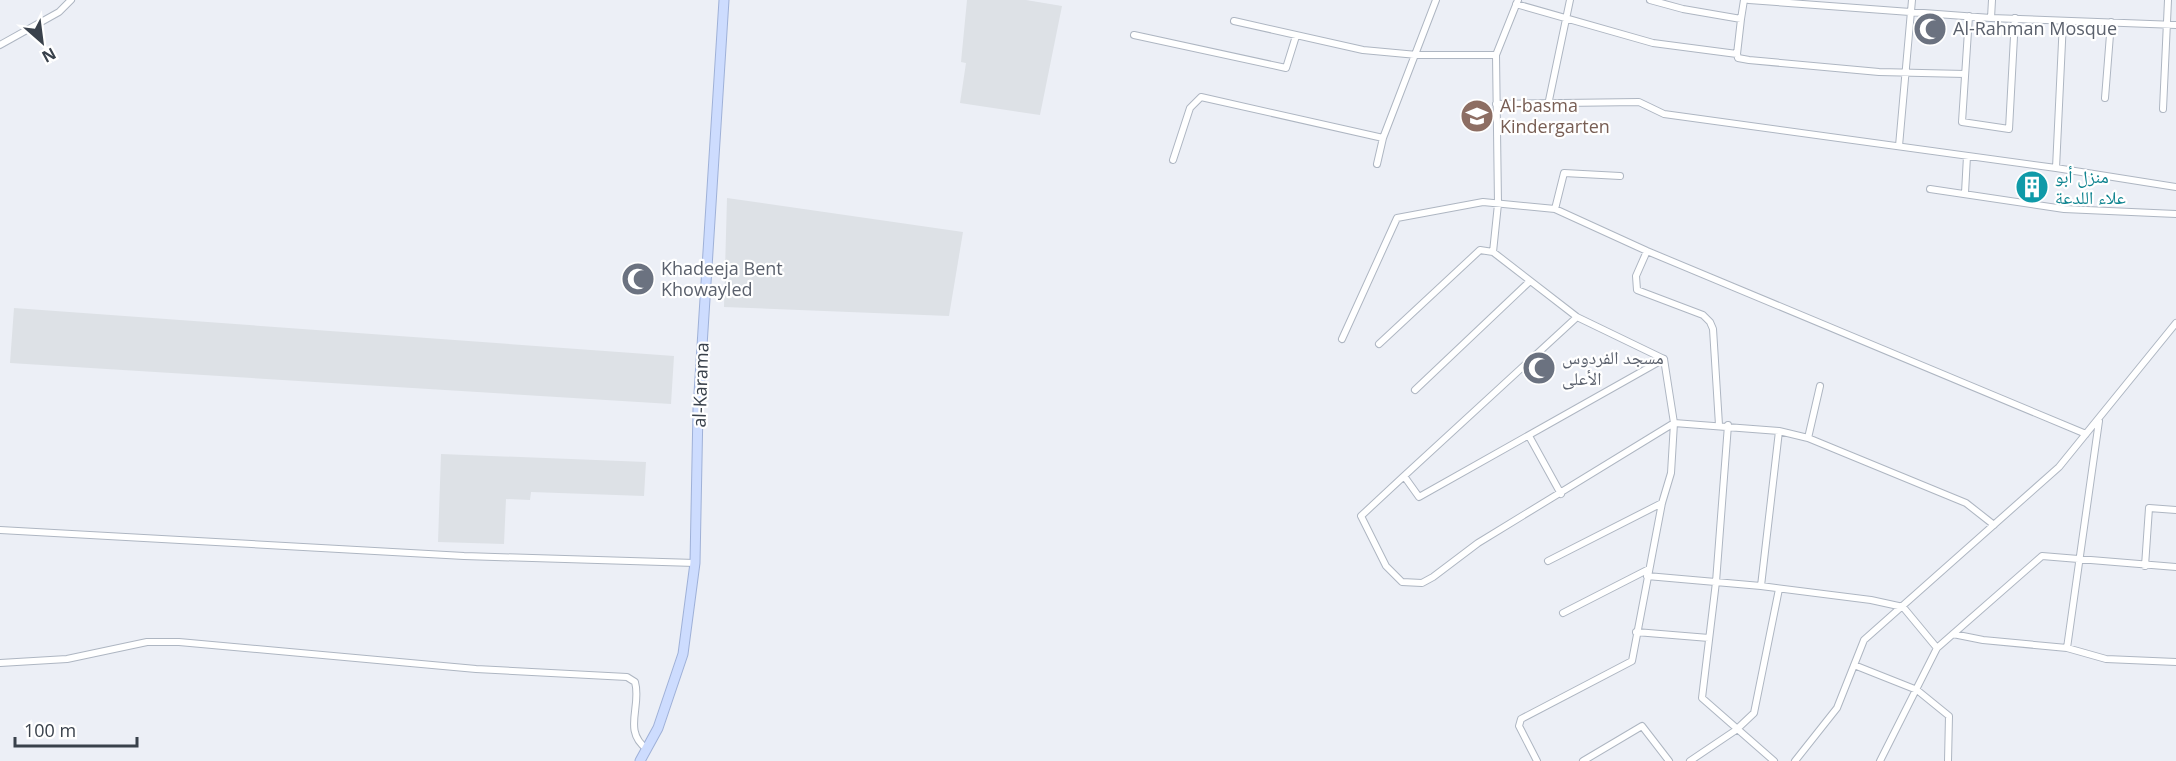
<svg xmlns="http://www.w3.org/2000/svg" width="2176" height="761" viewBox="0 0 2176 761" font-family="'Open Sans','Noto Naskh Arabic',sans-serif">
<rect width="100%" height="100%" fill="#eceff6"/>
<!-- industrial -->
<path fill="#dde1e6" d="M967 0H1026L1062 6 1040 115 960 103 966 63 961 62Z
M727 198 963 232 949 316 724 307Z
M14 308 674 356 671 404 10 363Z
M441 454 646 462 644 496 531 492 530 500 506 499 504 544 438 542Z"/>
<g fill="none" stroke-linecap="round" stroke-linejoin="round">
<!-- minor casing -->
<g stroke="#aeb6c2" stroke-width="8">
<path id="minor" d="M1650 0 1683 9 1741 19 1744 0
M1749 0 1991 18 2176 25
M1516 4 1653 43 1737 54 1738 58 1749 60 1879 72 1965 74
M1969 16 1962 122 2009 129 2015 18
M1991 18 1992 0
M1234 21 1363 50 1417 55H1496
M1134 35 1286 68 1296 36
M0 45 59 12 71 0
M1737 54 1741 19
M2105 98 2111 22
M1496 104 1639 102 1664 114 2056 168 2176 187
M1548 105 1570 0
M2163 109 2168 0
M1899 146 1912 0
M1173 160 1190 108 1201 97 1383 138
M1377 164 1383 138 1436 0
M2056 168 2063 21
M1930 189 2064 209 2176 214
M1965 193 1967 156
M1555 209 1564 173 1620 176
M1647 251 1636 276 1637 290 1703 315 1710 322 1713 329 1719 425
M1493 252 1498 204 1496 55 1518 0
M1577 317 1404 476 1419 497 1664 359
M1342 339 1397 218 1483 202 1555 209 1647 251 2086 434
M1379 344 1480 250 1493 252 1577 317 1664 359 1674 423 1671 473 1662 503 1632 661 1521 719 1519 726 1537 761
M1415 390 1530 281
M1728 425 1716 582 1702 698 1774 761
M1529 436 1561 494
M1808 438 1820 386
M1404 476 1361 516 1386 566 1402 582 1422 583 1433 577 1478 543 1674 423 1779 431 1808 438 1966 503 1994 525
M0 530 464 556 695 563
M1548 561 1662 503
M2145 566 2149 508 2176 510
M1647 576 1761 586 1871 600 1903 607 1937 648 2042 556 2176 567
M1761 586 1779 431
M1563 613 1649 569
M1636 632 1709 638
M1953 634 1983 640 2067 648 2106 659 2176 662
M2067 648 2099 421
M0 663 67 659 147 642H179L476 669 627 677 635 682C642 706 622 731 647 749
M1854 665 1917 690 1949 716 1948 761
M1583 761 1642 726 1669 761
M1690 761 1736 730 1754 713 1779 589
M1795 761 1837 708 1864 640 2059 467 2176 323
M1880 761 1937 648"/>
</g>
<!-- secondary casing -->
<g stroke="#9fb1d8" stroke-width="11">
<path id="secondary" d="M640 761 658 728 683 654 695 563 698 409 724 0"/>
</g>
<!-- minor -->
<use href="#minor" stroke="#fff" stroke-width="6"/>
<!-- secondary -->
<use href="#secondary" stroke="#cddcfe" stroke-width="9"/>
</g>
<!-- icons -->
<defs>
<g id="mosque-disc" transform="scale(1.725)"><circle r="9.5" fill="#6b7280" stroke="#fff"/><path d="M3.5-4.9A6 6 0 1 0 3.5 4.9A5 5 0 1 1 3.5-4.9Z" fill="#fff"/></g>
<g id="school-disc" transform="scale(1.725)"><circle r="9.5" fill="#8d6e63" stroke="#fff"/><path d="M0-5L7-2L0 1L-7-2ZM-4 1L0 2.5L4 1V4Q0 6-4 4Z" fill="#fff"/></g>
<g id="building-disc" transform="scale(1.725)"><circle r="9.5" fill="#0f9aa8" stroke="#fff"/><path d="M-4-6H4V6H1V3H-1V6H-4ZM-2.5-4.3h1.7v1.8h-1.7ZM.8-4.3h1.7v1.8H.8ZM-2.5-1h1.7V.8h-1.7ZM.8-1h1.7V.8H.8Z" fill="#fff"/></g>
</defs>
<g fill-rule="evenodd">
<use href="#mosque-disc" x="1930" y="29"/>
<use href="#school-disc" x="1477" y="116"/>
<use href="#building-disc" x="2032" y="187"/>
<use href="#mosque-disc" x="638" y="279"/>
<use href="#mosque-disc" x="1539" y="368"/>
</g>
<g text-anchor="middle" stroke-width="4.5" stroke-linejoin="round" paint-order="stroke">
<!-- worship labels -->
<g font-size="18" fill="#5b616d" stroke="#fff" text-anchor="start">
<text x="1953" y="35">Al-Rahman Mosque</text>
<text x="661" y="275">Khadeeja Bent<tspan x="661" dy="21">Khowayled</tspan></text>
<text x="1562" y="364">مسجد الفردوس<tspan x="1562" dy="21">الأعلى</tspan></text>
</g>
<!-- education labels -->
<g font-size="18" fill="#785e54" stroke="#fff" text-anchor="start">
<text x="1500" y="112">Al-basma<tspan x="1500" dy="21">Kindergarten</tspan></text>
</g>
<!-- culture labels -->
<g font-size="18" fill="#0d838f" stroke="#fff" text-anchor="start">
<text x="2055" y="183">منزل أبو<tspan x="2055" dy="21">علاء اللدعة</tspan></text>
</g>
<!-- street labels -->
<g font-size="18" fill="#39414b" stroke="#fff">
<text transform="translate(701 385) rotate(-88)" y="6">al-Karama</text>
</g>
</g>
<!-- north arrow -->
<g transform="translate(42 42) rotate(152)" stroke="#ffffff" stroke-width="4.5" paint-order="stroke">
<path d="M0-4.5L10 22L0 15L-10 22Z" fill="#39414b"/>
<text y="-9" font-size="16" font-weight="bold" text-anchor="middle" fill="#39414b">N</text>
</g>
<!-- scale -->
<path d="M15 737v9h122v-9" fill="none" stroke="#39414b" stroke-width="3"/>
<text x="24" y="737" font-size="18" fill="#39414b" stroke="#ffffff" stroke-width="4.5" paint-order="stroke">100 m</text>
</svg>
